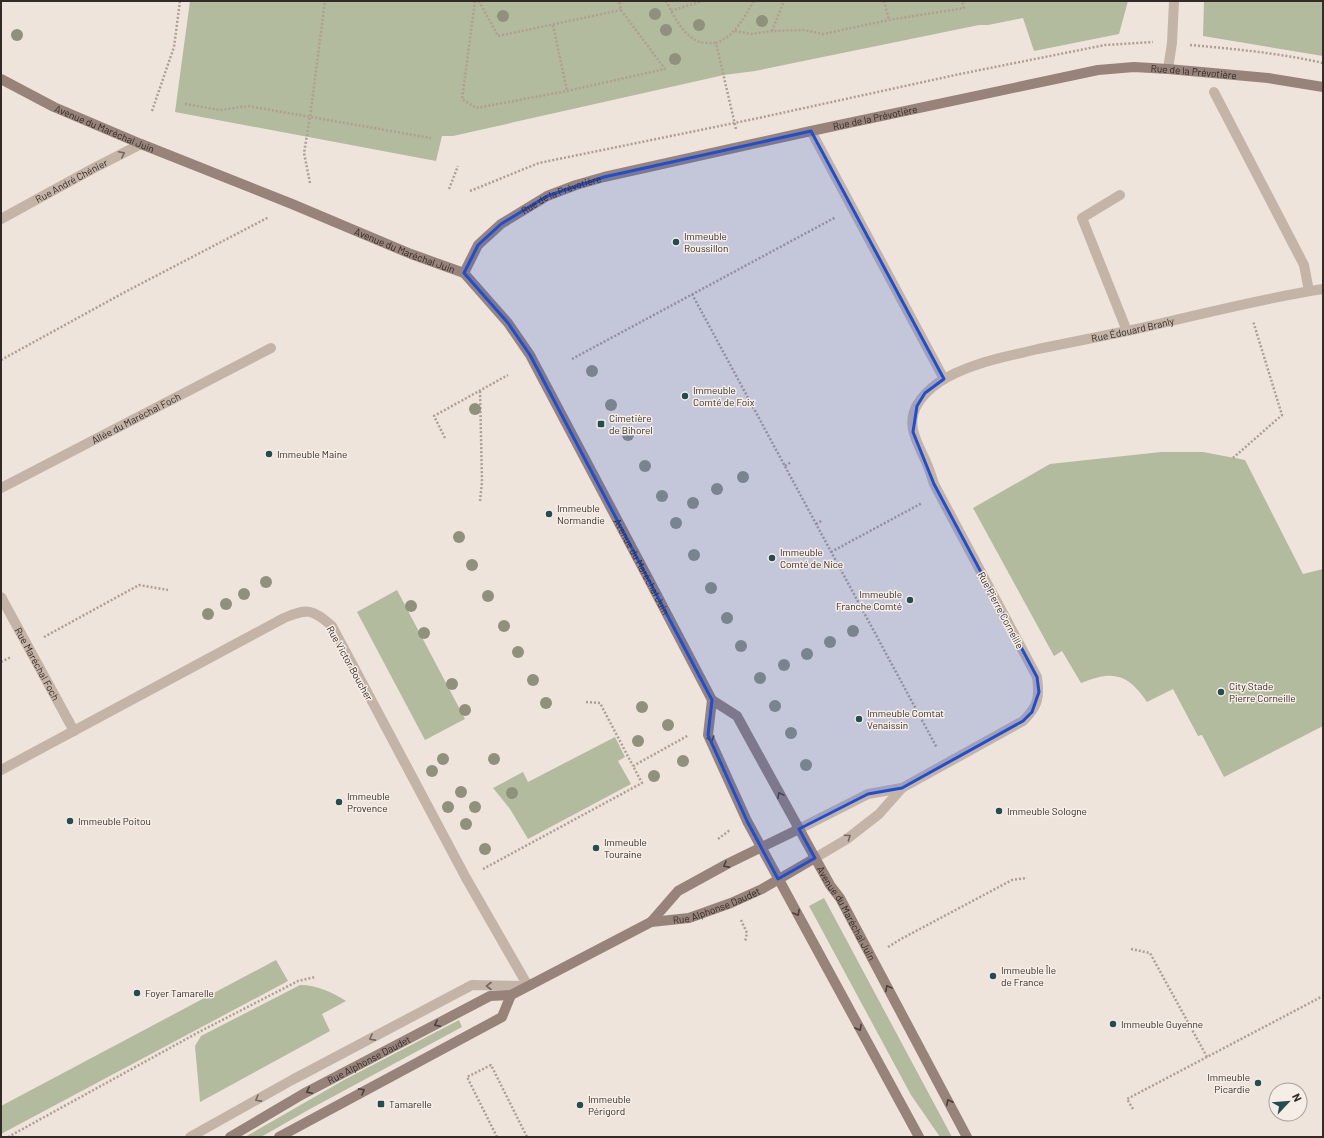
<svg xmlns="http://www.w3.org/2000/svg" width="1324" height="1138" viewBox="0 0 1324 1138" font-family="Barlow,sans-serif">
<rect width="100%" height="100%" fill="#eee4db"/>
<!-- green -->
<path fill="#b2bb9d" d="M190 1H1128L1119 34 1034 51 1023 18 988 25H979L755 71 724 75 453 136H442L436 161 175 112Z
M1204 1H1323V56L1203 36Z
M1161 452H1203L1245 460 1303 574 1323 569V726L1224 777 1202 735 1198 736 1173 689 1147 702C1128 673 1112 670 1081 683L1062 651 1054 656 973 508 1050 464Z
M397 590 465 719 425 740 357 612Z
M615 737 625 757 618 761 631 784 528 839 510 809 493 788 523 772 528 782Z
M824 898 952 1137H940L911 1095 809 906Z
M276 960 288 981 1 1134V1106Z
M300 985C317 985 332 992 346 1001L322 1014 330 1031 200 1102 195 1046 201 1036Z
M459 1020 462 1027 310 1109 261 1137H245L344 1080Z"/>
<g fill="none" stroke-linecap="round" stroke-linejoin="round">
<!-- path -->
<path stroke="#b09e93" stroke-width="2.5" stroke-dasharray="2 2" stroke-linecap="butt" d="M475 1 462 99 476 108 567 91 665 69 621 10 619 1
M479 1 498 36 621 10
M666 1C674 16 683 36 700 42 705 43 711 43 716 43
M884 1 889 20
M671 11 702 1
M553 25 567 91
M735 31 751 34 772 31 804 30 823 34 889 20 964 8 962 1
M772 31 784 1
M1190 45C1235 49 1279 53 1323 63
M185 104 220 110 248 106 431 138
M152 111 174 47 180 1
M736 129 716 43C736 35 743 19 754 1
M310 183 304 153 310 117 325 1
M449 189 458 166
M470 191 539 163 754 119 960 74 1105 45 1153 42
M692 294 937 748
M572 359 836 217
M1 360 125 292 269 217
M445 438 434 416 508 375
M1233 458 1282 415 1253 321
M785 466 791 462
M480 501 482 482 480 390
M816 524 823 520
M831 552 922 503
M44 637 139 585 168 590
M1 662 11 657
M586 702 600 703 633 766
M718 839 730 830
M483 869 642 783 633 766 689 735
M741 920 747 933 745 942
M888 947 901 939 1012 880 1027 878
M1131 949 1150 953 1207 1057
M1133 1109 1127 1099 1323 996
M8 1137 199 1032 298 981 315 977
M497 1137 467 1077 491 1065 527 1137"/>
<!-- lane -->
<path stroke="#c4b4a8" stroke-width="10" d="M190 1137 292 1080 472 985 528 986"/>
<!-- street -->
<g stroke="#c4b4a8" stroke-width="10">
<path d="M1168 69 1172 43 1174 1"/>
<path d="M1214 92 1304 265 1309 291"/>
<path d="M811 131 944 379"/>
<path d="M1120 195 1082 218 1127 331"/>
<path id="s1" d="M1 219 94 168 141 144"/>
<path id="s2" d="M1 488 271 348"/>
<path id="s3" d="M1 597 74 731"/>
<path d="M1 770 284 618C308 608 312 609 332 626L466 878 528 986"/>
<path id="s4" d="M799 829 868 794 902 788 1023 721C1038 706 1040 698 1037 677L934 484C932 478 930 471 927 464 919 445 905 426 917 405 929 384 955 372 976 365 996 358 1018 354 1038 349 1068 343 1098 337 1127 331 1192 317 1257 299 1323 289"/>
<path d="M815 858 847 839 879 814 902 788"/>
</g>
<!-- secondary -->
<g stroke="#97837a" stroke-width="10">
<path id="s5" d="M1 79 54 107 141 144 292 204 411 254 464 273 508 323 530 355 647 576 712 700 737 716 830 885 840 898 967 1137"/>
<path id="s6" d="M464 273 478 245 501 224 547 196 576 185 604 177 811 131 1098 70 1134 67 1168 69 1268 78 1323 87"/>
<path d="M712 700 708 735 747 821 919 1137"/>
<path id="s7" d="M651 922 689 918 731 903 762 889 815 858"/>
<path id="s8" d="M230 1137 303 1094 490 996 511 995 651 922 678 891 729 863 799 829"/>
<path d="M279 1137 502 1017 511 995"/>
</g>
</g>
<!-- trees -->
<g fill="#90917c">
<circle cx="655" cy="14" r="6"/>
<circle cx="503" cy="16" r="6"/>
<circle cx="762" cy="21" r="6"/>
<circle cx="699" cy="25" r="6"/>
<circle cx="666" cy="30" r="6"/>
<circle cx="17" cy="35" r="6"/>
<circle cx="675" cy="59" r="6"/>
<circle cx="592" cy="371" r="6"/>
<circle cx="611" cy="405" r="6"/>
<circle cx="475" cy="409" r="6"/>
<circle cx="628" cy="435" r="6"/>
<circle cx="645" cy="466" r="6"/>
<circle cx="743" cy="477" r="6"/>
<circle cx="717" cy="489" r="6"/>
<circle cx="662" cy="496" r="6"/>
<circle cx="693" cy="503" r="6"/>
<circle cx="676" cy="523" r="6"/>
<circle cx="459" cy="537" r="6"/>
<circle cx="694" cy="555" r="6"/>
<circle cx="472" cy="565" r="6"/>
<circle cx="266" cy="582" r="6"/>
<circle cx="711" cy="588" r="6"/>
<circle cx="244" cy="594" r="6"/>
<circle cx="488" cy="596" r="6"/>
<circle cx="226" cy="604" r="6"/>
<circle cx="411" cy="606" r="6"/>
<circle cx="208" cy="614" r="6"/>
<circle cx="727" cy="618" r="6"/>
<circle cx="504" cy="626" r="6"/>
<circle cx="853" cy="631" r="6"/>
<circle cx="424" cy="633" r="6"/>
<circle cx="830" cy="642" r="6"/>
<circle cx="741" cy="646" r="6"/>
<circle cx="518" cy="652" r="6"/>
<circle cx="807" cy="654" r="6"/>
<circle cx="784" cy="665" r="6"/>
<circle cx="760" cy="678" r="6"/>
<circle cx="533" cy="680" r="6"/>
<circle cx="452" cy="684" r="6"/>
<circle cx="546" cy="703" r="6"/>
<circle cx="775" cy="706" r="6"/>
<circle cx="642" cy="707" r="6"/>
<circle cx="465" cy="710" r="6"/>
<circle cx="668" cy="725" r="6"/>
<circle cx="791" cy="733" r="6"/>
<circle cx="638" cy="741" r="6"/>
<circle cx="443" cy="759" r="6"/>
<circle cx="494" cy="759" r="6"/>
<circle cx="683" cy="761" r="6"/>
<circle cx="806" cy="765" r="6"/>
<circle cx="432" cy="771" r="6"/>
<circle cx="654" cy="776" r="6"/>
<circle cx="461" cy="792" r="6"/>
<circle cx="512" cy="793" r="6"/>
<circle cx="448" cy="807" r="6"/>
<circle cx="475" cy="807" r="6"/>
<circle cx="466" cy="824" r="6"/>
<circle cx="485" cy="849" r="6"/>
</g>
<!-- one-way arrows -->
<defs><path id="oneway-chevron" d="M-2-3.5L2.5 0L-2 3.5" fill="none" stroke-width="1.6" stroke-linecap="round" stroke-linejoin="round"/></defs>
<g stroke="#746861">
<use href="#oneway-chevron" transform="translate(122 154) rotate(-27)"/>
<use href="#oneway-chevron" transform="translate(848 837) rotate(-35)"/>
<use href="#oneway-chevron" transform="translate(489 986) rotate(-180)"/>
<use href="#oneway-chevron" transform="translate(372 1038) rotate(152)"/>
<use href="#oneway-chevron" transform="translate(258 1099) rotate(151)"/>
</g>
<g stroke="#4b403c">
<use href="#oneway-chevron" transform="translate(711 739) rotate(73)"/>
<use href="#oneway-chevron" transform="translate(780 795) rotate(-118)"/>
<use href="#oneway-chevron" transform="translate(726 865) rotate(151)"/>
<use href="#oneway-chevron" transform="translate(797 913) rotate(61)"/>
<use href="#oneway-chevron" transform="translate(888 988) rotate(-118)"/>
<use href="#oneway-chevron" transform="translate(437 1024) rotate(153)"/>
<use href="#oneway-chevron" transform="translate(859 1028) rotate(61)"/>
<use href="#oneway-chevron" transform="translate(309 1091) rotate(153)"/>
<use href="#oneway-chevron" transform="translate(362 1091) rotate(-28)"/>
<use href="#oneway-chevron" transform="translate(949 1102) rotate(-117)"/>
</g>
<!-- marked area -->
<path fill="#1d4ed8" fill-opacity="0.2" stroke="#1d4ed8" stroke-width="3" stroke-linejoin="round" d="M811 131 944 379 925 393 917 406 913 432 934 484 1037 677 1039 692 1032 712 1023 721 902 788 868 794 799 829 815 858 778 879 747 821 708 735 712 700 530 355 508 323 464 273 478 245 501 224 547 196 604 177Z"/>
<!-- markers -->
<g fill="#234d4e" stroke="#f6eee6" stroke-width="1.5">
<circle cx="676" cy="242" r="4"/>
<circle cx="685" cy="396" r="4"/>
<rect x="597" y="420" width="8" height="8" rx="2"/>
<circle cx="269" cy="454" r="4"/>
<circle cx="549" cy="514" r="4"/>
<circle cx="772" cy="558" r="4"/>
<circle cx="910" cy="600" r="4"/>
<circle cx="1221" cy="692" r="4"/>
<circle cx="859" cy="719" r="4"/>
<circle cx="339" cy="802" r="4"/>
<circle cx="999" cy="811" r="4"/>
<circle cx="70" cy="821" r="4"/>
<circle cx="596" cy="848" r="4"/>
<circle cx="993" cy="976" r="4"/>
<circle cx="137" cy="993" r="4"/>
<circle cx="1113" cy="1024" r="4"/>
<circle cx="1258" cy="1083" r="4"/>
<rect x="377" y="1100" width="8" height="8" rx="2"/>
<circle cx="580" cy="1105" r="4"/>
</g>
<g text-anchor="middle" stroke-width="3" stroke-linejoin="round" paint-order="stroke">
<!-- street labels -->
<g font-size="10" fill="#322a27" stroke="#f6eee6">
<text dy="4" stroke="none"><textPath href="#s6" startOffset="778">Rue de la Prévotière</textPath></text>
<text dy="4" stroke="none"><textPath href="#s6" startOffset="454">Rue de la Prévotière</textPath></text>
<text dy="4" stroke="none"><textPath href="#s5" startOffset="115">Avenue du Maréchal Juin</textPath></text>
<text dy="4" stroke="none"><textPath href="#s1" startOffset="80">Rue André Chénier</textPath></text>
<text dy="4" stroke="none"><textPath href="#s6" startOffset="130">Rue de la Prévotière</textPath></text>
<text dy="4" stroke="none"><textPath href="#s5" startOffset="439">Avenue du Maréchal Juin</textPath></text>
<text dy="4" stroke="none"><textPath href="#s4" startOffset="835">Rue Édouard Branly</textPath></text>
<text dy="4" stroke="none"><textPath href="#s2" startOffset="152">Allée du Maréchal Foch</textPath></text>
<text dy="4" stroke="none"><textPath href="#s5" startOffset="847">Avenue du Maréchal Juin</textPath></text>
<text transform="translate(1001 610) rotate(62)" y="4">Rue Pierre Corneille</text>
<text transform="translate(350 663) rotate(61)" y="4">Rue Victor Boucher</text>
<text dy="4" stroke="none"><textPath href="#s3" startOffset="76">Rue Maréchal Foch</textPath></text>
<text dy="4" stroke="none"><textPath href="#s7" startOffset="68">Rue Alphonse Daudet</textPath></text>
<text dy="4" stroke="none"><textPath href="#s5" startOffset="1253">Avenue du Maréchal Juin</textPath></text>
<text dy="4" stroke="none"><textPath href="#s8" startOffset="159">Rue Alphonse Daudet</textPath></text>
</g>
<!-- poi labels -->
<g font-size="10" fill="#322a27" stroke="#f6eee6" text-anchor="start">
<text x="684" y="240">Immeuble<tspan x="684" dy="12">Roussillon</tspan></text>
<text x="693" y="394">Immeuble<tspan x="693" dy="12">Comté de Foix</tspan></text>
<text x="609" y="422">Cimetière<tspan x="609" dy="12">de Bihorel</tspan></text>
<text x="277" y="458">Immeuble Maine</text>
<text x="557" y="512">Immeuble<tspan x="557" dy="12">Normandie</tspan></text>
<text x="780" y="556">Immeuble<tspan x="780" dy="12">Comté de Nice</tspan></text>
<text x="902" y="598" text-anchor="end">Immeuble<tspan x="902" dy="12">Franche Comté</tspan></text>
<text x="1229" y="690">City Stade<tspan x="1229" dy="12">Pierre Corneille</tspan></text>
<text x="867" y="717">Immeuble Comtat<tspan x="867" dy="12">Venaissin</tspan></text>
<text x="347" y="800">Immeuble<tspan x="347" dy="12">Provence</tspan></text>
<text x="1007" y="815">Immeuble Sologne</text>
<text x="78" y="825">Immeuble Poitou</text>
<text x="604" y="846">Immeuble<tspan x="604" dy="12">Touraine</tspan></text>
<text x="1001" y="974">Immeuble Île<tspan x="1001" dy="12">de France</tspan></text>
<text x="145" y="997">Foyer Tamarelle</text>
<text x="1121" y="1028">Immeuble Guyenne</text>
<text x="1250" y="1081" text-anchor="end">Immeuble<tspan x="1250" dy="12">Picardie</tspan></text>
<text x="588" y="1103">Immeuble<tspan x="588" dy="12">Périgord</tspan></text>
<text x="389" y="1108">Tamarelle</text>
</g>
</g>
<!-- border -->
<rect width="1324" height="1138" fill="none" stroke="#322a27" stroke-width="4"/>
<!-- north arrow -->
<g transform="translate(1288 1102) rotate(64)"><circle r="19" fill="#f6eee6" stroke="#a8a09a"/>
<path d="M0-3L7 15L0 10L-7 15Z" fill="#234d4e"/>
<text y="-6" font-size="11" font-weight="bold" text-anchor="middle" fill="#322a27">N</text>
</g>
</svg>
